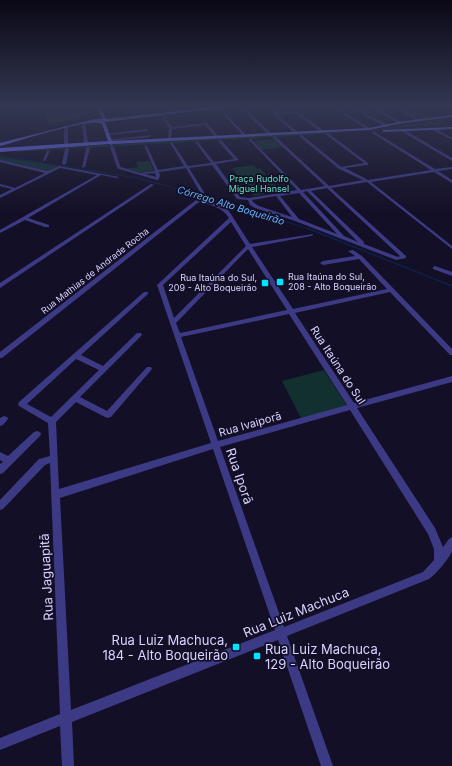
<svg xmlns="http://www.w3.org/2000/svg" width="452" height="766" viewBox="0 0 452 766" font-family="Inter,sans-serif">
<rect width="100%" height="100%" fill="#130f26"/>
<!-- green -->
<path fill="#12302f" d="M45 105H94L95 107 85 108 87 114 64 122 51 124 48 123 44 111H37L34 109Z
M401 105H430L417 107 437 117 421 119 395 106Z
M440 120 448 124 376 129Z
M452 125V126L343 132Z
M338 131 340 133 16 152 18 150Z
M274 139 282 147 262 150 254 141Z
M0 157 53 165 58 166 49 171 0 160Z
M150 161 154 171 140 173 124 169 138 167 136 162Z
M254 165 257 169 260 168 281 192 254 196 232 168Z
M324 370 347 406 301 418 282 381Z"/>
<g fill="none" stroke-linecap="round" stroke-linejoin="round">
<!-- stream-far1 -->
<path stroke="#0c2248" stroke-width="1" d="M0 156 137 178 168 186 197 197 244 208 309 229"/>
<!-- stream -->
<path stroke="#0c2248" stroke-width="1.5" d="M307 228 452 286"/>
<!-- minor -->
<path fill="#3d3a85" fill-rule="evenodd" d="M129 105H131L137 117H135Z
M160 105H162L167 114H165Z
M190 105H192L196 111H194Z
M238 105H241L272 134V136H270Z
M272 105H274L277 113 297 111 325 132 322 133 295 113 277 115 299 133 296 134 274 115Z
M330 105H333L371 129 368 130Z
M389 105H392L421 120 418 121 392 107 352 112 351 111Z
M446 105 452 106V108L446 106Z
M33 107 32 109 13 111 12 110Z
M217 107H219L246 135V137H244Z
M377 109 402 122 403 123 400 124 376 111Z
M363 112 388 125 389 126 386 127 362 114Z
M160 113H162L172 127 207 123 219 137 216 138 205 125 172 129 171 140 168 141 169 128Z
M82 122 85 123 88 143 86 144 84 143Z
M66 126 68 127V146L66 147 64 146V127Z
M433 128H435L452 138V140L433 130Z
M147 129 148 131 107 135 105 134Z
M401 129H403L452 158V161L401 131Z
M373 131 435 169 452 167V169L438 171 452 180V183L434 172 371 182 452 246V249L367 182 331 188 406 256V258L396 260 295 221 255 208 250 205 248 200 237 199 212 165 189 168 204 192V196L201 200 221 205 229 211 250 244 313 234V235L311 236 252 247 293 309 387 289 359 259 323 265 320 263 323 261 355 256 348 251 353 250 362 256 452 349V355H450L390 292 295 313 354 403 452 376V382L357 408 435 528 443 547 449 539 452 537C452 541 452 547 452 551 449 559 436 574 429 579L287 636 333 766H321L278 640 72 722 74 766H62L60 726 0 750V738L60 714 50 463 45 465 3 509 0 510V500L39 459 50 456 48 423 19 406 18 404 19 402 144 292H148V294L81 355 103 366 137 333H141L142 335 80 397 107 411 147 367H151L152 369 111 417 108 418 105 417 76 402 56 422 59 489 211 443 157 285 229 218C222 207 211 205 199 202L2 358H0V352L196 200 200 196V192L186 168 159 172 160 176 158 180H157L119 169 117 167 110 147 112 146 114 147 120 166 121 167 140 173 155 171 144 145 147 146 158 170 184 166 170 143 172 142 188 166 211 163 195 142 197 141 214 162 234 159 218 141 221 140 239 160 216 164 240 197 249 198 297 190 249 140 250 138 301 190 325 186 273 138V136H275L329 186 363 180 339 169 300 137V135H302L341 167 364 163 325 134 328 133 368 163V165H367L345 168 368 180 431 170 372 133ZM155 173 156 177 145 174ZM327 188 400 256 398 257 364 244V242L311 191ZM307 191 358 242 344 236 303 192ZM299 193 337 234 299 219 280 196ZM276 196 292 217 259 206 254 203 252 200ZM231 222 246 246 174 318 163 285ZM248 249 287 310 180 333 176 323ZM289 314 347 405 218 441 181 337ZM76 359 99 370 51 417 27 404ZM350 410 428 534 434 549V560L423 572 284 627 220 447ZM213 449 275 630 71 710 60 498Z
M151 135 150 137 110 141 108 140Z
M88 147 90 148 85 167 82 168 86 148Z
M67 148 69 149 66 164 64 165 62 164 65 149Z
M47 150 50 151 45 161H43Z
M0 160 48 171 59 166 119 177 117 178 101 175 28 218 49 225V227H45L25 220 0 233V230L97 175 60 168 0 198V195L12 189 0 186V184L15 188 45 173 0 162Z
M151 184 154 185 0 288V283Z
M435 266 452 272V276L433 269V267Z
M4 416 7 417 8 419 3 425 0 426V418Z
M37 431 40 432 41 434 40 436 3 473 0 474V464L3 462 0 460V452L8 456 34 432Z"/>
<!-- secondary -->
<path fill="#6f6bff" fill-rule="evenodd" d="M95 105H99L106 119 233 105H246L105 122 112 141 369 128 398 122 452 115V117L398 124 369 130 113 144 111 145 109 144 0 152V148L108 141 102 124C90 117 17 142 0 146V143L95 119H103Z
M452 127V129L384 132 382 131 384 130Z"/>
</g>
<!-- sky -->
<linearGradient id="sky" x2="0" y2="1"><stop stop-color="#0a0815"/><stop offset="0.5" stop-color="#333752"/><stop offset="1" stop-color="#333752" stop-opacity="0"/></linearGradient>
<rect width="452" height="212" fill="url(#sky)"/>
<!-- markers -->
<g fill="#00e5ff" stroke="#130f26" stroke-width="1.5">
<rect x="276" y="278" width="8" height="8" rx="2"/>
<rect x="261" y="279" width="8" height="8" rx="2"/>
<rect x="232" y="643" width="8" height="8" rx="2"/>
<rect x="253" y="652" width="8" height="8" rx="2"/>
</g>
<g text-anchor="middle" stroke-width="3.5" stroke-linejoin="round" paint-order="stroke">
<!-- far-park labels -->
<g font-size="9" fill="#5fe0c0" stroke="#130f26">
<text x="259" y="182">Praça Rudolfo<tspan x="259" dy="10">Miguel Hansel</tspan></text>
</g>
<!-- far-street labels -->
<g font-size="9" fill="#d9d4ff" stroke="#130f26">
<text transform="translate(95 271) rotate(-38)" y="3">Rua Mathias de Andrade Rocha</text>
</g>
<!-- far-poi labels -->
<g font-size="9" fill="#d9d4ff" stroke="#130f26" text-anchor="start">
<text x="288" y="280">Rua Itaúna do Sul,<tspan x="288" dy="10">208 - Alto Boqueirão</tspan></text>
<text x="257" y="281" text-anchor="end">Rua Itaúna do Sul,<tspan x="257" dy="10">209 - Alto Boqueirão</tspan></text>
</g>
<!-- far-water labels -->
<g font-size="10" font-style="italic" fill="#62b6ff" stroke="#130f26">
<text transform="translate(231 205) rotate(17)" y="4">Córrego Alto Boqueirão</text>
</g>
<!-- street labels -->
<g font-size="11" fill="#d9d4ff" stroke="#130f26">
<text transform="translate(338 365) rotate(57)" y="4">Rua Itaúna do Sul</text>
<text transform="translate(250 424) rotate(-16)" y="4">Rua Ivaiporã</text>
</g>
<!-- near-street labels -->
<g font-size="13" fill="#d9d4ff" stroke="#130f26">
<text transform="translate(240 476) rotate(71)" y="5">Rua Iporã</text>
<text transform="translate(46 577) rotate(-93)" y="5">Rua Jaguapitã</text>
<text transform="translate(296 612) rotate(-22)" y="5">Rua Luiz Machuca</text>
</g>
<!-- near-poi labels -->
<g font-size="13" fill="#d9d4ff" stroke="#130f26" text-anchor="end">
<text x="228" y="645">Rua Luiz Machuca,<tspan x="228" dy="15">184 - Alto Boqueirão</tspan></text>
<text x="265" y="654" text-anchor="start">Rua Luiz Machuca,<tspan x="265" dy="15">129 - Alto Boqueirão</tspan></text>
</g>
</g>
</svg>
